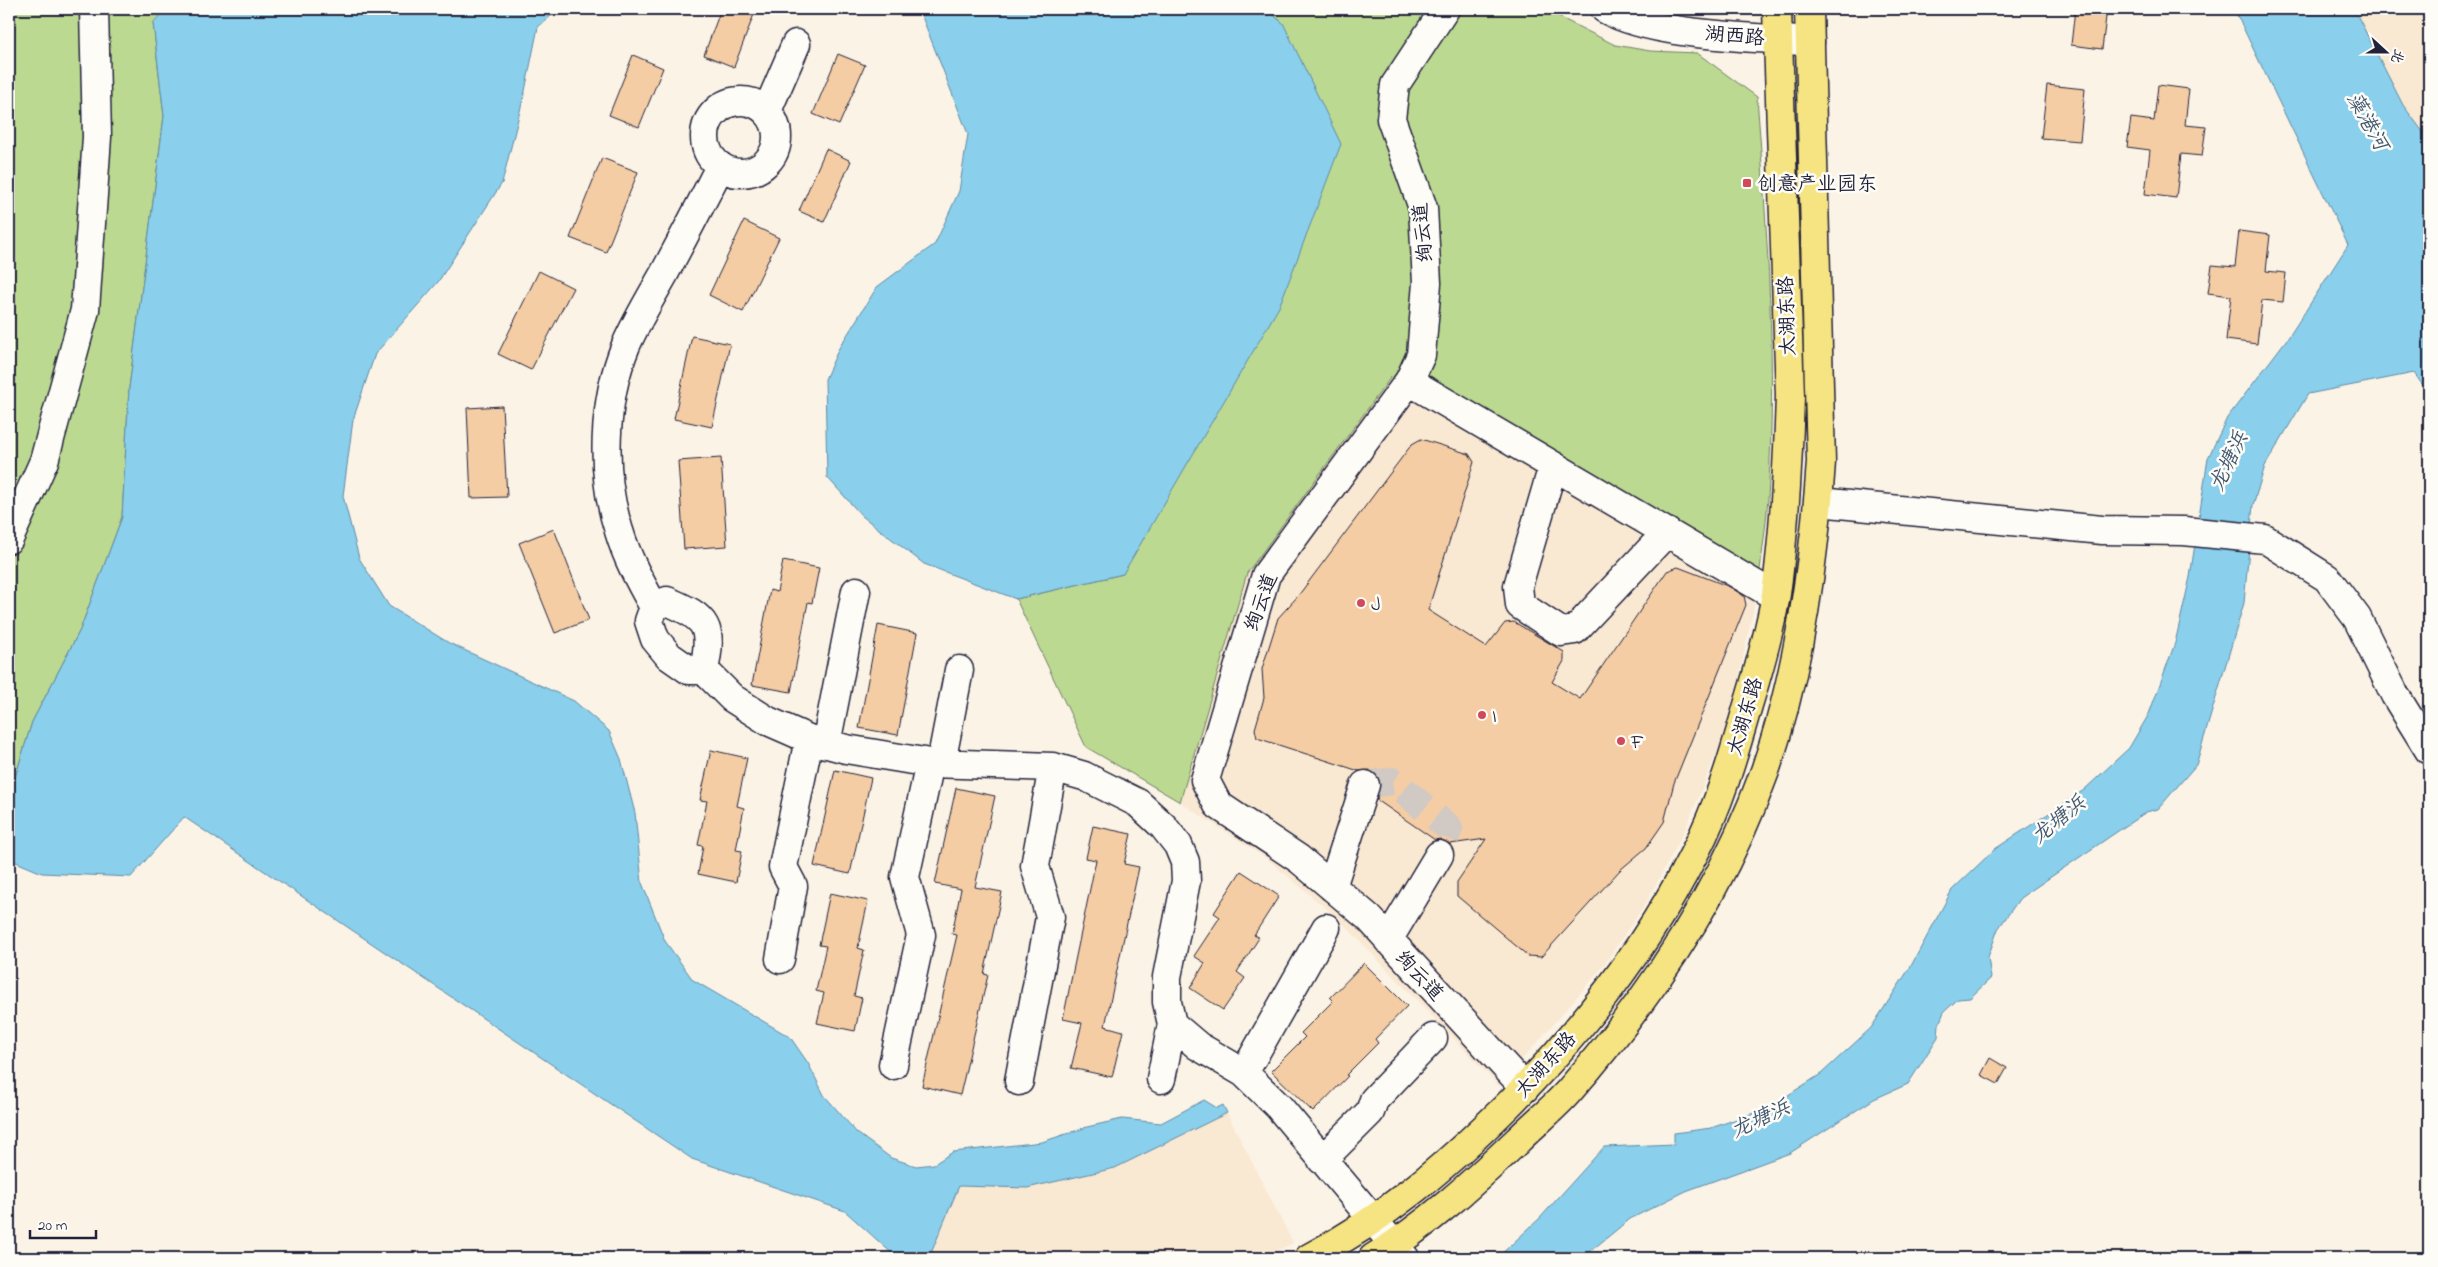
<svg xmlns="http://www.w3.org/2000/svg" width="2438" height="1267" viewBox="0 0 2438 1267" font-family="'Indie Flower','LXGW WenKai TC',sans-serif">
<rect width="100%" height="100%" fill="#fbf3e6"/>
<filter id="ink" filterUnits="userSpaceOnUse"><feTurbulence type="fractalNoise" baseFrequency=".02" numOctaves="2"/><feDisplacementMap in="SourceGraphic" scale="10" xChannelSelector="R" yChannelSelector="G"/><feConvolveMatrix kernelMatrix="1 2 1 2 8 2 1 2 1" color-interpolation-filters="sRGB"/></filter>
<g filter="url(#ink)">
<!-- built -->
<path fill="#f9e8d2" d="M2354 9H2429V140L2403 105Z
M1390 377 1757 592 1738 681 1720 744 1685 830 1647 901 1601 969 1499 1086 1340 920 1266 858 1180 802 1247 573Z
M1227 1113 1293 1243 1262 1258H929L959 1186 1027 1188 1115 1168Z"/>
<!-- green -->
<path fill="#bcd991" stroke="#6f7e66" d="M9 9H166L153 23 164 116 129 388 122 517 80 630 32 722 9 797Z
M1266 9H1550L1563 19 1615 45 1650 51 1697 53 1757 97C1767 231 1777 364 1768 498 1766 529 1761 561 1757 592L1391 377 1247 573 1180 802 1086 747 1016 599 1123 574 1283 23Z"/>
<!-- water -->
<path fill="#8acfeb" stroke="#608aa5" d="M166 9H559L538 27 525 91 502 183 438 282 375 354 353 420 343 496 359 558 389 606 449 643 574 701 609 731 621 759 635 813 642 883 665 941 693 980 790 1037 808 1063 824 1095 857 1133 891 1158 916 1166 934 1164 953 1152 1042 1142 1087 1127 1122 1119 1161 1123 1204 1100 1217 1108 1223 1105 1227 1113 1115 1168 1027 1188 959 1186 929 1258H897L845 1211 692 1159 184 817 131 877 42 873 9 859V797L32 722 80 630 122 517 129 388 164 116 153 23Z
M919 9H1266L1283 23 1341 144 1279 307 1123 574 1016 599 924 564 862 516 827 477 825 379 839 348 877 287 935 244 959 191 968 134Z
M2234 9H2354L2403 105 2429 140V394L2414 373 2308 394 2265 466 2253 505 2244 603 2196 765 2158 809 2146 812 2020 898 1998 929 1988 957 1991 978 1970 998 1958 999 1944 1012 1939 1024 1938 1037 1908 1084 1874 1099 1790 1153 1686 1191 1630 1219 1582 1258H1497L1540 1218 1604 1147 1674 1144V1133L1711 1128 1768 1108 1821 1074 1871 1028 1911 966 1952 890 1995 849 2084 790 2129 748 2149 714 2175 643 2190 577 2208 458 2227 418 2290 335 2348 245Z"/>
<!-- building -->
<path fill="#f5cda4" stroke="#22223b" d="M721 9H756L734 67 704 55Z
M2075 9H2107L2102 49 2071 45Z
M838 54 865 65 839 125 813 114Z
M633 55 663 68 639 127 609 115Z
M2047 85 2085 89 2080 141 2041 138Z
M2158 85 2189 89 2185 125 2206 127 2202 156 2181 154 2176 198 2145 194 2150 150 2127 147 2131 118 2154 121Z
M826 149 851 161 824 222 799 211Z
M602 158 638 172 606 252 570 238Z
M744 221 779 238 743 312 709 295Z
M2239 231 2270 235 2266 271 2286 273 2283 302 2262 300 2257 344 2226 340 2231 296 2208 293 2212 265 2235 267Z
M539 271 573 288 531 370 498 354Z
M692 336 730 344 712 427 674 419Z
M502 406 507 497 471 498 467 408Z
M1421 439 1469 454 1474 462 1428 610 1486 647 1505 623 1514 622 1564 652V661L1552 682 1580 699 1667 571 1678 567 1730 587 1744 596 1746 605 1674 783 1664 822 1646 848 1620 870 1541 957 1528 956 1457 896V882L1486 839 1450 844 1440 839 1435 840 1377 800 1380 781 1376 774 1370 770 1359 771 1257 738 1255 729 1264 698 1262 669 1278 618 1298 596 1412 444Z
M721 458 727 546 684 549 678 461Z
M554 529 589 620 555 633 519 543Z
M783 561 819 568 812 603 808 602 791 692 752 685 770 590 777 592Z
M878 625 917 633 898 735 859 728Z
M711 750 747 758 737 806 744 808 736 850 742 851 736 882 698 874 703 846 698 845 707 801 700 800Z
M835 770 871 778 850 874 814 866Z
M956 788 995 796 975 887 1002 892 984 974 988 975 960 1095 922 1086 957 935 952 934 961 889 935 884Z
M1093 826 1131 834 1124 864 1139 867 1105 1026 1123 1031 1112 1077 1071 1068 1082 1023 1063 1019 1096 860 1086 858Z
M1241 871 1279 896 1254 935 1259 938 1237 972 1245 978 1223 1010 1190 988 1205 963 1194 956 1220 917 1214 913Z
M830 893 868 901 858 948 864 950 854 996 862 998 855 1031 817 1023 824 993 816 991 826 946 819 945Z
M1364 963 1407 1006 1375 1039 1378 1043 1346 1075 1348 1076 1313 1112 1271 1071 1305 1037 1301 1033 1333 1001 1330 998Z
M1990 1058 2007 1068 1998 1084 1981 1075Z"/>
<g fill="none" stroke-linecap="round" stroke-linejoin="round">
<!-- minor-tunnel -->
<path stroke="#d0c9c4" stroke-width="28" stroke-dasharray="28 14" stroke-linecap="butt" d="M1365 785 1392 781 1449 828 1439 855"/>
<!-- minor casing -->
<g stroke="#22223b" stroke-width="31">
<path id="minor" d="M1445 9 1395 85 1391 119 1423 208 1427 283 1421 355 1409 381 1266 575 1205 780 1218 805 1299 859 1369 918 1525 1088
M1605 9C1656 37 1750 36 1810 42
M705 137a36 36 0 1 1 72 0a36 36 0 1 1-72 0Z
M767 111 796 44
M1409 381 1775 596
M1553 466 1518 586 1520 605 1561 632 1575 630 1667 532
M1819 502 2102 530 2184 531 2265 539 2327 578 2357 618 2395 695 2429 750
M9 539 44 461 85 310 97 137 94 9
M654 607C640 582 627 558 619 531 600 473 603 401 626 345 637 320 651 297 664 274 683 238 702 203 720 166
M704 670C713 627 708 618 667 601L654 607 649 621 655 639 669 656 689 670H704L732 698 768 721 809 739 846 749 930 763 1053 767 1084 776 1138 803 1163 826 1178 845 1185 862 1186 881 1167 977V1002L1172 1024 1198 1046 1244 1073 1279 1107 1405 1258
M826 744 856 591
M941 763 959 670
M1332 887 1365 785
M1388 940 1439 855
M780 959 793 886 783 867 809 739
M893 1065 921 935 905 877 930 763
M1244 1073 1326 928
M1161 1079 1172 1024
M1019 1081 1050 917 1035 866 1053 767
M1322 1160 1370 1112 1374 1100 1433 1038"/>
</g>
<!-- major casing -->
<g stroke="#22223b" stroke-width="31">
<path id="major" d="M1309 1258C1387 1217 1445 1167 1507 1106 1582 1031 1647 947 1695 852 1719 806 1734 754 1748 705 1759 669 1770 631 1776 594 1785 528 1788 462 1790 396L1777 9
M1373 1258C1426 1226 1473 1183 1517 1141 1534 1124 1553 1109 1569 1091 1651 997 1723 889 1765 771 1799 672 1814 566 1821 462L1809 9"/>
</g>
<!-- minor -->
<use href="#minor" stroke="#fdfcf7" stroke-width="28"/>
<!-- major -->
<use href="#major" stroke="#f6e381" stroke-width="28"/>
</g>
</g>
<!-- markers -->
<g fill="#d1495b" stroke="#fdfcf7" stroke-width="2">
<rect x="1742" y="178" width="10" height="10" rx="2.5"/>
<circle cx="1361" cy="603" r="5"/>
<circle cx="1482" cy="715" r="5"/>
<circle cx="1621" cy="741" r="5"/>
</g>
<g text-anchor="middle" stroke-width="5" stroke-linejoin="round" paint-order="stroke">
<!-- street labels -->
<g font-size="20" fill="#22223b" stroke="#fdfcf7">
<text transform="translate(1735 35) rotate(5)" y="7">湖西路</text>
<text transform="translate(1422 233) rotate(-96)" y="7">绚云道</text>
<text transform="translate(1786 316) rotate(-92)" y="7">太湖东路</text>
<text transform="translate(1260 602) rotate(-70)" y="7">绚云道</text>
<text transform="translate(1744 716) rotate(-74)" y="7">太湖东路</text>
<text transform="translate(1420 975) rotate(47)" y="7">绚云道</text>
<text transform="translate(1545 1064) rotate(-48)" y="7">太湖东路</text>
</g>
<!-- poi labels -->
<g font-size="20" fill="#22223b" stroke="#fdfcf7" text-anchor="start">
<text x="1757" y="190">创意产业园东</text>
<text x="1371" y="610">J</text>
<text x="1492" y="722">I</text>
<text x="1631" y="748">F</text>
</g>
<!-- water labels -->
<g font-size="21" font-style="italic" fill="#415670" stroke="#fdfcf7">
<text transform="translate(2368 121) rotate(61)" y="7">藻港河</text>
<text transform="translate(2228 461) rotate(-65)" y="7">龙塘浜</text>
<text transform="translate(2058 819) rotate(-39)" y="7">龙塘浜</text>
<text transform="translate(1760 1118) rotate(-25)" y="7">龙塘浜</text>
</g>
</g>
<!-- margin -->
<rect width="2438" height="1267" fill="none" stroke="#fdfcf7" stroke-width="30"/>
<rect x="15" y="15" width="2408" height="1237" fill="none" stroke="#22223b" stroke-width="2" filter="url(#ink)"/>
<!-- north arrow -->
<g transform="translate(2386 52) rotate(111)" stroke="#fdfcf7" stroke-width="4" paint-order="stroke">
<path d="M0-4L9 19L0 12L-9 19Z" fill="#22223b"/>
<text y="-8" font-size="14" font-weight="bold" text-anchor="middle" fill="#22223b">北</text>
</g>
<!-- scale -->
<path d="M30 1230v8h66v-8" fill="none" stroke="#22223b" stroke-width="2.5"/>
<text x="38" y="1230" font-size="15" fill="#22223b" stroke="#fdfcf7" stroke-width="4" paint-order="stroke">20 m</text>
</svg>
